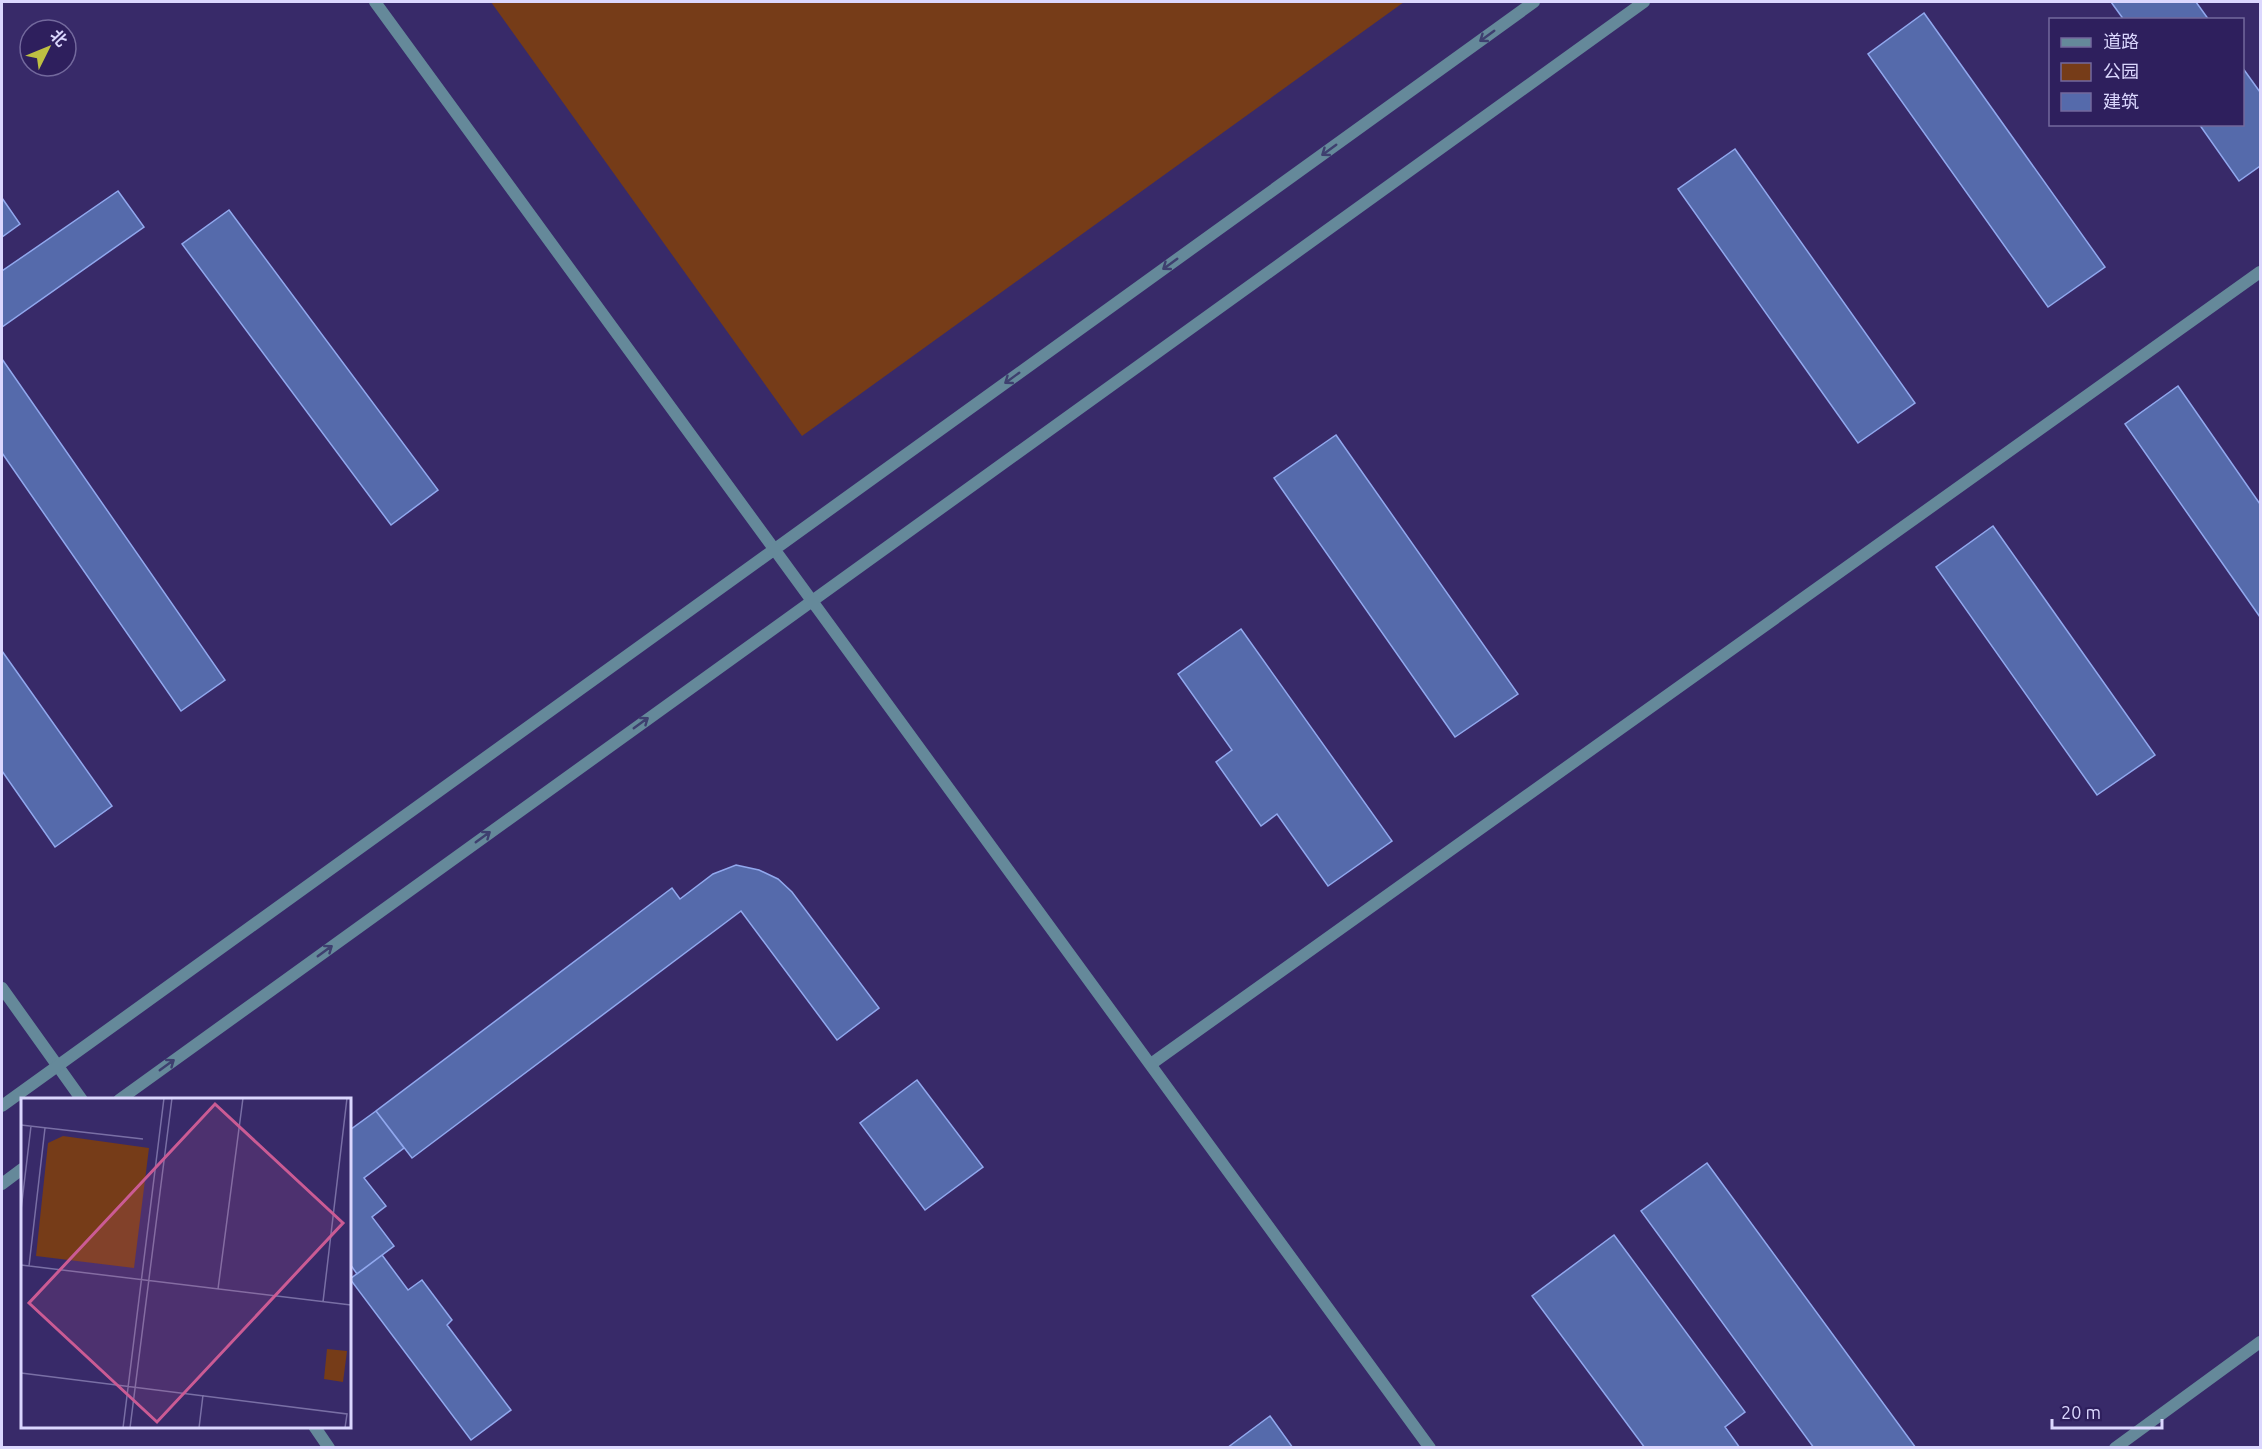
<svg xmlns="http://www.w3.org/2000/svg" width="2262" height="1449" viewBox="0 0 2262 1449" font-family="Ubuntu,'Noto Sans SC',sans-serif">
<rect width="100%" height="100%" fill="#382a69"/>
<!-- green -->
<path fill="#763c18" d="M491 2H1404L802 436Z"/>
<!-- building -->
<path fill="#556aab" stroke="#91a8ee" stroke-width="1.5" d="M2111 2H2196L2209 20H2124Z
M1924 13 2105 267 2048 307 1868 54Z
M2242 67 2260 92V166L2239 181 2199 124H2242Z
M1735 149 1915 403 1858 443 1678 189Z
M118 191 144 227 2 327V271Z
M2 198 20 224 2 237Z
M229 210 438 490 391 525 182 244Z
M2 359 225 680 181 711 2 453Z
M2178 386 2260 504V617L2125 424Z
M1336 435 1518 694 1455 737 1274 478Z
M1993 526 2155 755 2097 795 1936 567Z
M1241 629 1392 841 1328 886 1277 814 1261 826 1216 762 1232 750 1178 674Z
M2 651 112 806 55 847 2 771Z
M736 865 759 870 778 879 792 892 879 1008 837 1040 741 911 412 1158 376 1111 672 888 680 899 713 874Z
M917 1080 983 1167 925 1210 860 1123Z
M376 1111 404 1148 364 1178 386 1206 372 1217 394 1246 357 1274 350 1264V1130Z
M1707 1163 1916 1448H1814L1641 1211Z
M1614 1235 1745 1412 1725 1427 1740 1448H1645L1532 1296Z
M382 1255 408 1290 422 1280 452 1320 447 1325 511 1410 471 1440 350 1279Z
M1270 1416 1293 1448H1227Z"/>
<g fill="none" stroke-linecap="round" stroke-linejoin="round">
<!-- minor -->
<path stroke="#65899a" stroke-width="12" d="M2 988 82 1100
M1151 1064 2260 272
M314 1426 329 1448
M2115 1448 2260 1342"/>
<!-- tertiary -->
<path stroke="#65899a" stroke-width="12" d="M375 2 1430 1448
M119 1100 1644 2
M2 1106 1534 2
M2 1184 22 1169"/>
</g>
<!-- one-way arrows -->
<defs><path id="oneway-shaft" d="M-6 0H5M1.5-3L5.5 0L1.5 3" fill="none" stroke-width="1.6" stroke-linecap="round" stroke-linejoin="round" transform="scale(1.5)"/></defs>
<g stroke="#3e3f6f">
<use href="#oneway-shaft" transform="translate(1487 36) rotate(144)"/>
<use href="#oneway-shaft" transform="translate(1329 150) rotate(144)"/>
<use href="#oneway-shaft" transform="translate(1170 264) rotate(144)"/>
<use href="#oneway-shaft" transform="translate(1012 378) rotate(144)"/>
<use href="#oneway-shaft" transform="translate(641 723) rotate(-36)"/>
<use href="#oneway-shaft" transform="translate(483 837) rotate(-36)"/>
<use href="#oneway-shaft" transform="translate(325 951) rotate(-36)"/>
<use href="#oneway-shaft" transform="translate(167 1065) rotate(-36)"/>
</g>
<!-- overview -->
<g transform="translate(21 1098)">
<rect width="330" height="330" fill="#382a69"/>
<path d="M42 38 128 50 113 170 15 158 27 45ZM306 251 326 253 322 284 303 281Z" fill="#763c18"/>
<path fill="none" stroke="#796fa5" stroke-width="1.5" d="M0 27 122 41M0 112 10 28M0 167 330 207M8 168 24 30M197 191 222 0M302 204 326 0M0 275 326 316 324 330M102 330 143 0M109 330 151 0M178 330 182 297"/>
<path fill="#cb5b94" fill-opacity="0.15" stroke="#cb5b94" stroke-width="3" d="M194 6 322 125 136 324 8 205Z"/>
<rect width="330" height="330" fill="none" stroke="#dbd7fe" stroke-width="3"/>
</g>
<!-- border -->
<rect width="2262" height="1449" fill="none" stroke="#dbd7fe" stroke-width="6"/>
<!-- legend -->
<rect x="2049" y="18" width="195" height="108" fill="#2e1f5d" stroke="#73699d" stroke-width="1.5"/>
<rect x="2061" y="38" width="30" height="9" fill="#65899a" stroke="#73699d" stroke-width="1.5"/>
<text x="2103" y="48" font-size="18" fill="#dbd7fe">道路</text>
<rect x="2061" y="63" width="30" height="18" fill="#763c18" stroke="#73699d" stroke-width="1.5"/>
<text x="2103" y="78" font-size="18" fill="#dbd7fe">公园</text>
<rect x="2061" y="93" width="30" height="18" fill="#556aab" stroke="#73699d" stroke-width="1.5"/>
<text x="2103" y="108" font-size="18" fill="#dbd7fe">建筑</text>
<!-- north arrow -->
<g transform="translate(48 48) rotate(47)"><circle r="28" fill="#2e1f5d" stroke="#73699d" stroke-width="1.5"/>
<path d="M0-4.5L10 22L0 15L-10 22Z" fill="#bebf42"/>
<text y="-9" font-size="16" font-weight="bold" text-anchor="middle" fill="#dbd7fe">北</text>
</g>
<!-- scale -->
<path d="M2052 1419v9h110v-9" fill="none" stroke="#dbd7fe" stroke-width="3"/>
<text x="2061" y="1419" font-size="18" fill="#dbd7fe" stroke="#2e1f5d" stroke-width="4.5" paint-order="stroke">20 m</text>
</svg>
